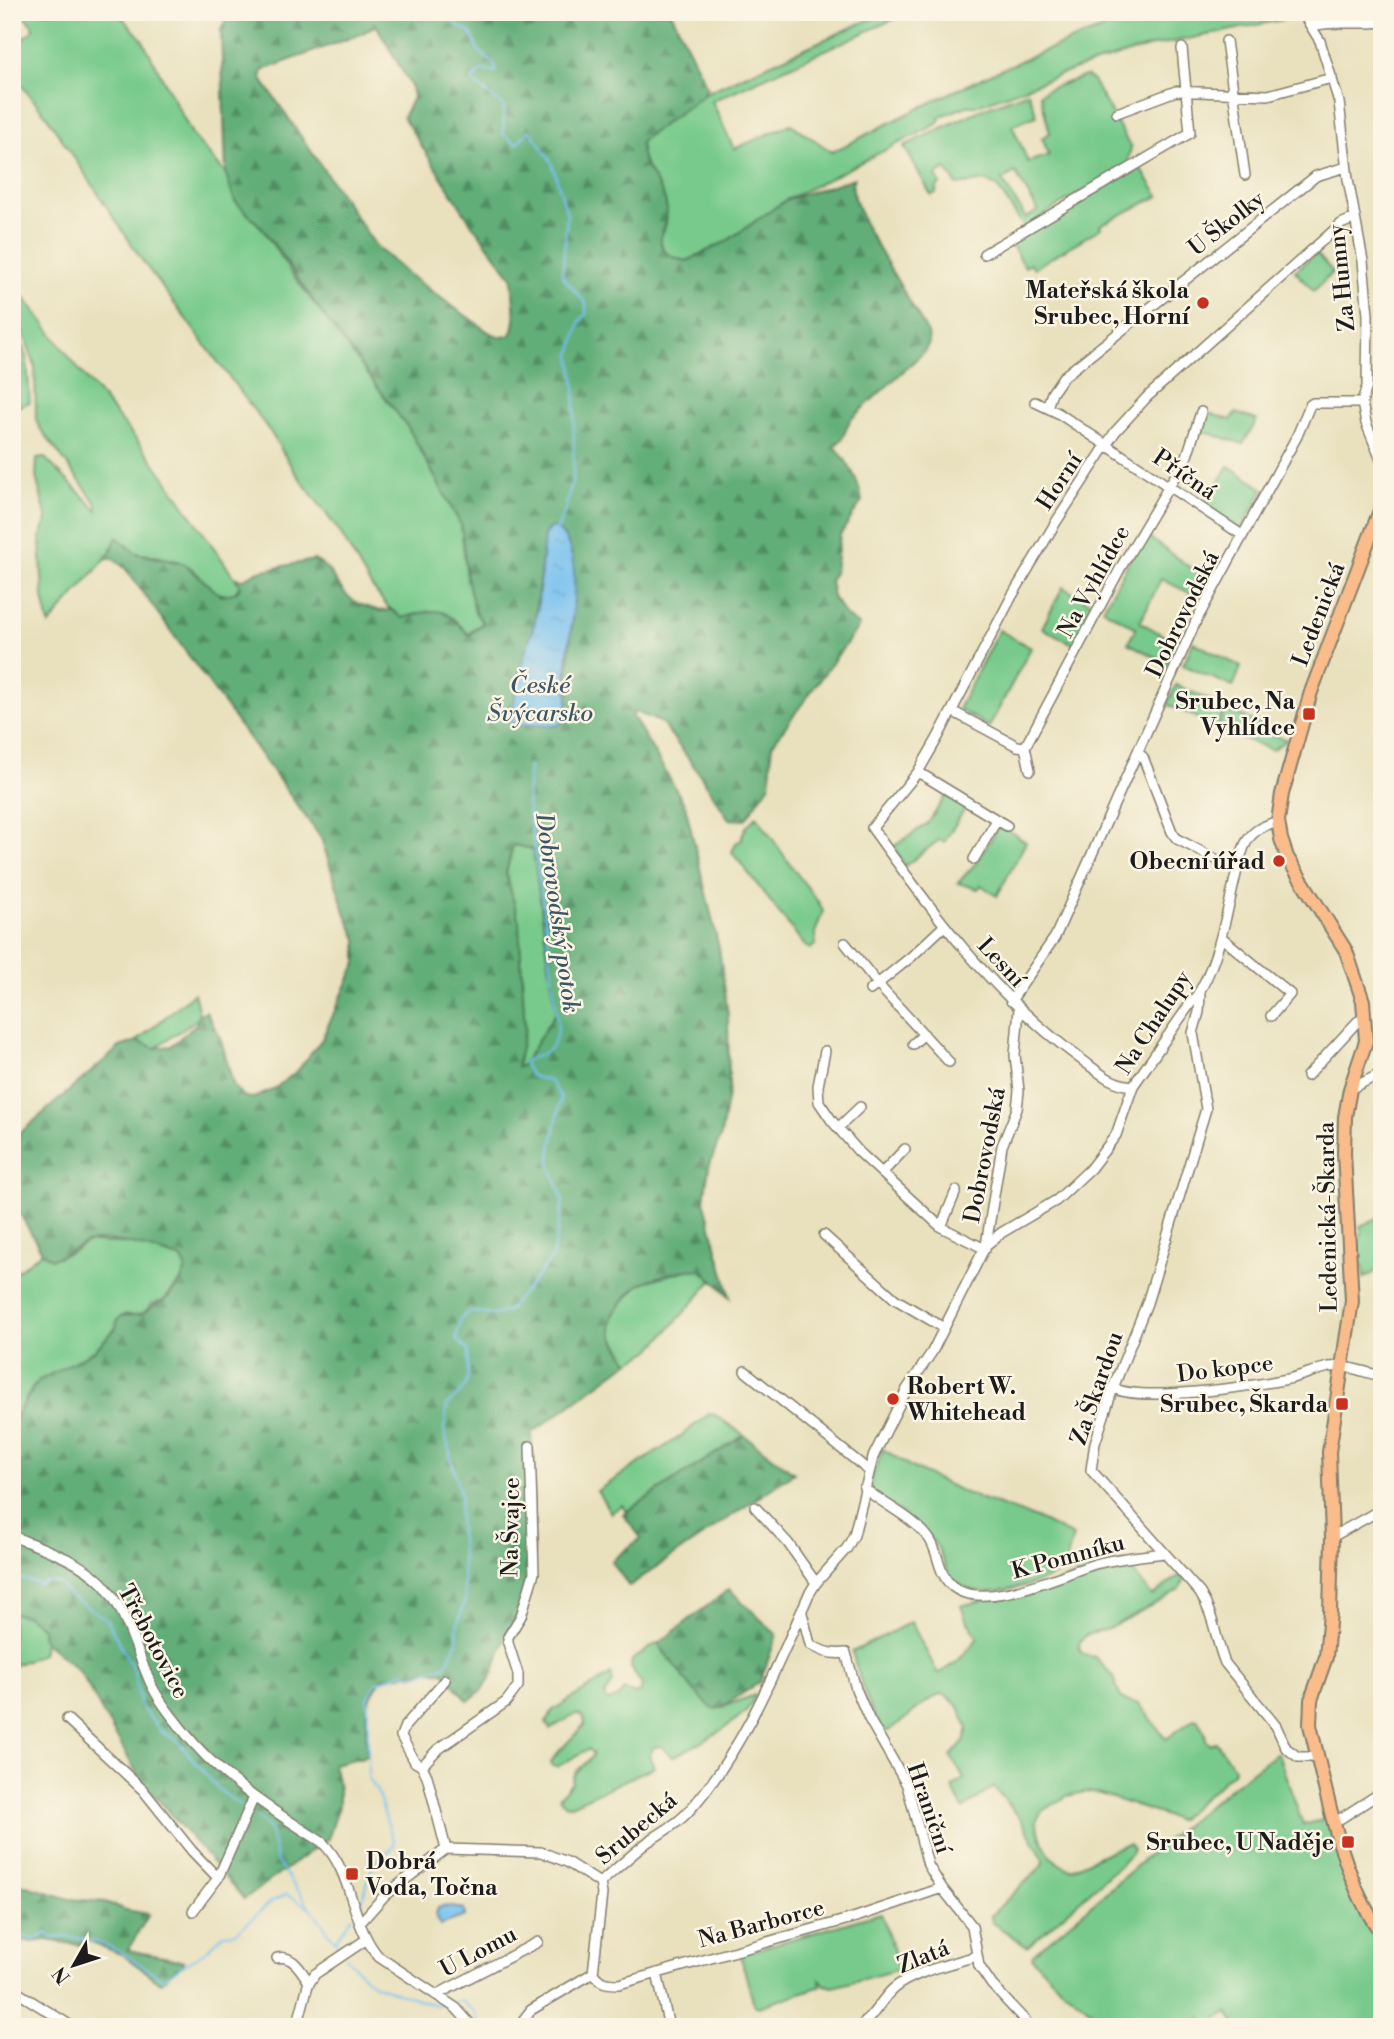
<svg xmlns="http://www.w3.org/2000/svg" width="1394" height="2039" viewBox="0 0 1394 2039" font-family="'Libre Bodoni',serif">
<defs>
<pattern id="forest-firs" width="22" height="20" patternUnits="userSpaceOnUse" patternTransform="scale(1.75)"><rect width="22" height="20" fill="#62ae78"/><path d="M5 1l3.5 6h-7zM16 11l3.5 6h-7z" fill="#508d62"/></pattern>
<pattern id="water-ripples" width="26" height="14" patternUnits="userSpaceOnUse" patternTransform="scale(1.75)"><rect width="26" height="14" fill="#77c1f0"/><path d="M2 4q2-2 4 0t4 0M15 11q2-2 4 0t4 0" fill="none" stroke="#66a5cd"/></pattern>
</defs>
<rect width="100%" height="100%" fill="#fcf5e5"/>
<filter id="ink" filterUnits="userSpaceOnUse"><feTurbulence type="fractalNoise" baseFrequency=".0143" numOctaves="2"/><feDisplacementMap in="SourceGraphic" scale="14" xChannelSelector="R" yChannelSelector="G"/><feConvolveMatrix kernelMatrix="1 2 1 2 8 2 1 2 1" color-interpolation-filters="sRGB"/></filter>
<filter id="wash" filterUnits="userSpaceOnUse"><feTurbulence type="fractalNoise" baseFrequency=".00686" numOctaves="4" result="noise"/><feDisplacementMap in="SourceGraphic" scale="28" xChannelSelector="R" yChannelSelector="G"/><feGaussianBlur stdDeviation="1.57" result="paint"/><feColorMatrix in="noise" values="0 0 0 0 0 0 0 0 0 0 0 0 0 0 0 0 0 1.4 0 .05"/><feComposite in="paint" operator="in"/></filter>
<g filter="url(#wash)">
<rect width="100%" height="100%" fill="#e9e1be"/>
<!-- green -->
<path fill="#78ca8c" stroke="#4a7354" stroke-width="2" fill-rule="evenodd" d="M22 12H117L142 39 193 136 226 174 235 201 262 228 289 270 409 429 461 525 467 578 475 612 483 623 473 629 469 635C443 606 438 608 402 618L387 606 369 583 339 531 295 472 271 433 144 263 46 115 12 74V45L32 32 33 27Z
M886 12H910L712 101 734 149 791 124 832 152C921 107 1009 61 1103 29L1100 12H1295L1296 17 1148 47 1076 69 975 106H967L941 116 937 124 786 200 727 241 687 261C678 259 669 257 663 249 657 238 664 233 666 223 667 219 666 215 666 212 664 184 637 166 641 140L707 92Z
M1086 76 1093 81 1131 148 1127 164 1024 227 997 187 986 181 957 185 946 169 936 175 940 184 937 187 936 193 931 195 904 146 980 110 1028 92 1037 116 1012 125 1028 162 1049 155 1042 138 1050 133 1040 94 1048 89ZM1015 172 1038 211 1026 218 1002 180Z
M1138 167 1141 169 1159 196 1100 225 1101 228 1034 268 1030 263 1025 267 1011 244Z
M1316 253 1333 272 1314 291 1295 271Z
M12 281 80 371 149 455 240 585 234 594C210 600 204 574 185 564 172 557 152 556 136 553L131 549 111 548 112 551 49 625 43 597 40 538 47 519 36 477 37 459 45 458 97 510V504L39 427 36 419 35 366 12 301Z
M12 315 27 360 30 402 12 409Z
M1208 413 1231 420 1236 413 1257 420 1243 444 1199 430Z
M1229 466 1264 489 1241 530 1203 507Z
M1144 534 1212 583 1204 600 1161 579 1140 622 1181 645 1172 666 1128 643 1136 628 1103 609Z
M1063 587 1096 606 1075 645 1042 628Z
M999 630 1031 648 989 727 960 710 959 707Z
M1193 642 1241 667 1233 687 1183 665Z
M1176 685 1225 707 1217 727 1167 704Z
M1225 710 1261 724 1266 732 1287 740 1272 750 1218 729Z
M946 796 966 807 944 842 939 840 905 866 893 847 928 823Z
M757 816 789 863 819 903 823 911 815 933 816 944 810 949 805 946 732 852 736 843 742 840C741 830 751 822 757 816Z
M998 828 1006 829 1026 842 997 896 981 885 978 889 958 883 976 863Z
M513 845 533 849 556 1012 522 1066 516 1067 525 1028 506 873Z
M194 993 200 1017 155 1048 137 1041Z
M1382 1216V1268L1364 1278 1363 1266 1360 1265 1357 1240 1362 1233 1360 1226Z
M88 1242 134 1244 182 1259 186 1267 184 1277 163 1301 152 1304 143 1314 136 1316 125 1314 116 1328 94 1351 33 1387 12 1422V1275L42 1252 51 1259 70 1253Z
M696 1269 703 1271 712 1281 650 1351 629 1362 612 1334 611 1325 614 1313 636 1287 645 1282 683 1271Z
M709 1414 715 1415 744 1435 627 1511 622 1505 611 1513 597 1491 678 1438Z
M883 1449 913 1468 965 1493 1036 1518 1073 1536 1064 1571C1036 1585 977 1605 952 1579 942 1568 943 1551 933 1541 915 1522 891 1506 871 1490L869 1482Z
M1126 1562 1152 1596 1179 1576 1185 1579 1179 1589 1167 1597 1108 1629 1086 1635 1079 1643 1080 1651 1085 1655 1095 1657 1113 1677 1120 1696 1126 1701 1139 1704 1166 1739 1194 1719H1198L1205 1733 1206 1741 1210 1744 1216 1742 1234 1768 1233 1772 1178 1820 1100 1794 1085 1792 1067 1796 1042 1811 1036 1821C1040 1840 1051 1866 1072 1869L1123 1845 1129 1844 1133 1849 1131 1854 1119 1866 1027 1947 992 1922 991 1915 1043 1865 1044 1860 1020 1818 994 1787 963 1809 952 1787 964 1779 951 1756 964 1741 968 1728 959 1707 945 1694C929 1694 904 1723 888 1731L883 1730C867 1707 860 1679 852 1652L911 1622 937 1672 939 1673 958 1661 978 1638 966 1619 961 1606 983 1600 1036 1590 1088 1571Z
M12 1613 27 1616 42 1628 44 1645 42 1654 12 1666Z
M657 1643 695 1692 716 1709 755 1695C752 1717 694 1747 672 1757L662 1746 654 1747 649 1755 654 1767 571 1805H565L559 1797 572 1783C572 1768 588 1766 593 1754L588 1749 557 1767 552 1766 551 1763 554 1757 584 1725 585 1720 581 1715 576 1714 550 1729 546 1723 553 1710 611 1674 613 1682 605 1694V1699L608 1701 618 1697 624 1690 634 1694 641 1692 642 1685 631 1667 632 1660Z
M1276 1754H1278L1303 1825 1326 1819 1356 1903 1382 1947V2027H1237L1228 2012 1207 2026 1201 2017 1187 2027H1156L1152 2024 1144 2027H1111L1057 1984 1032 1958 1033 1954C1114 1888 1190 1815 1276 1754Z
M881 1913 900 1969 833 1987 825 1985 820 1979 821 1986 759 2007 754 2005 740 1954Z"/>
<!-- forest -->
<path fill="url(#forest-firs)" stroke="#3f654a" stroke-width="2" fill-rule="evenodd" d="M279 12H671L707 87 702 96 641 141C637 168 666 184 667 212 667 225 656 236 663 249 669 257 678 259 687 261L727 241 786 200 854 178 852 183 854 198 866 227 928 333 929 343 924 352 850 420 842 439 835 446C848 463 859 479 862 501L840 535 835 570 830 581 833 597 846 616 859 626 772 745 770 784 745 820 729 819 696 769 662 723 636 712 632 715 685 805 719 948 728 1015 729 1088 721 1135 709 1167 704 1200 730 1297C722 1290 710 1275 702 1271 691 1265 645 1279 635 1288 626 1296 613 1311 611 1323 609 1337 623 1351 629 1362L532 1433 533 1556 516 1619 506 1635 493 1673 483 1689 468 1701 444 1672 429 1671 383 1678C360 1706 367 1721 367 1754L363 1757 333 1764 339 1788V1806L328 1839 244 1899 140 1779 80 1672 43 1640 42 1628 27 1616 12 1613V1422L38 1381 94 1351 116 1328C116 1310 131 1317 143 1314 151 1306 154 1306 163 1301 174 1294 184 1279 186 1267L182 1259C159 1251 110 1234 86 1243 74 1248 65 1256 51 1259L42 1252 12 1200V1140L120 1047 137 1041 155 1048 171 1046 196 1024 200 1014 206 1011 221 1040 234 1087 245 1097 253 1098 273 1090 298 1070 322 1039 357 962V939L346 915 321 838 125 568 112 558 105 559 111 551 117 537 136 553 185 564 221 596 237 592 240 585 236 578 244 579 259 571 314 560C340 572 334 597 368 607 376 610 381 612 390 610L387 606 402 618C439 608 442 605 469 635L483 623 475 612 467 578 461 525 409 429 322 313 262 228 235 201 226 174 221 31 228 14ZM376 25 411 86 413 98 403 117 471 223 512 277 515 320 513 331 509 336 501 337 490 333 405 272 376 246 261 78 263 70 361 34ZM545 534 570 553C581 603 563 662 567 715L556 726 515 724V690L534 625ZM513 845 533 849 556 1012 522 1066 517 1067 525 1028 519 921 506 873Z
M744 1435 794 1473 629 1586 611 1561 641 1538 623 1514Z
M729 1589 777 1635 760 1682 722 1707 713 1709 695 1692 658 1644Z
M20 1884 70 1899 105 1902 126 1910 149 1914 128 1950 184 1961 183 1966 176 1968 161 1983 123 1955 85 1939 80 1945 46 1940 32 1942 12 1937V1892L17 1893Z"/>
<!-- water -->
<path fill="url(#water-ripples)" stroke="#4a6e86" stroke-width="2" d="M554 527C590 549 568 637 566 672 566 683 570 707 567 716 566 721 561 724 556 726L515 724 511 721 519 672 534 625 538 603 544 535 550 528Z
M443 1906 464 1909 465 1916 440 1925 436 1914 438 1908Z"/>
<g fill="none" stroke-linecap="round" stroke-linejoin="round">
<!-- stream -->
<path stroke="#77c1f0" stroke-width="2" d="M443 12 444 18 471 33 478 50 495 65 496 72 482 70 472 80 504 107 503 134 517 144 528 131 532 133 552 163 567 214 562 276 586 303V314L580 321 571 354 575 387 573 477 565 511 557 529
M12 1576 41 1584 48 1581 60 1584 68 1594 107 1620 134 1670 141 1707 162 1732 177 1740 218 1789 241 1806
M256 1817 269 1828 277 1862 310 1907
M358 1910C369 1891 366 1858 391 1850L394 1843 377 1791 368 1777V1698L376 1683 402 1673 414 1676 446 1665 457 1642V1626L465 1600 459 1516 461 1497 444 1430 447 1405C472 1383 468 1382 468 1350L456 1340 460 1320 469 1311 493 1315 508 1311 552 1259 563 1201 549 1160 561 1097 550 1081 531 1076 524 1064 526 1060C548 1052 554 1051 558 1027L546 926 527 803 529 765
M12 1934 33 1940 48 1933 53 1938C95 1932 129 1956 162 1979L208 1950 223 1934 236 1933 271 1902 286 1894 311 1908 335 1941
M343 1952 335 1941 352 1917
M346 1957 366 1979 375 1985 435 2005 441 2004
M453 2002 461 2001 476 2013 481 2027"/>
</g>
</g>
<g filter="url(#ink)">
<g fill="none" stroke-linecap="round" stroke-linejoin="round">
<!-- minor casing -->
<g stroke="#827e6d" stroke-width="12">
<path id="minor" d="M1302 12 1320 41 1339 102 1348 179 1363 261 1368 315 1367 386 1362 403 1366 423 1382 462
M1312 26C1332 20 1360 25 1382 22
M1226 41 1245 175
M1117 113 1176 91 1268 95 1332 78
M984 254 1190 133 1182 48
M1035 402 1058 413 1242 535
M1047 407 1052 393 1063 377 1316 176 1346 167
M952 711 1017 746 1025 747
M1138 753 1143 757 1172 832 1177 839 1237 870
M1030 770 1025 747 1121 567 1187 456 1201 412
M918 772 1007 826
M974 859 997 820
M1221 937 1290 994 1271 1016
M845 943 882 989 949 1062
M870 990 911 957 943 927
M1200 994 1199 1012 1193 1033 1206 1109 1147 1303 1113 1388 1095 1443 1091 1470 1200 1593C1215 1617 1215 1639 1225 1663L1276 1726 1286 1748 1298 1757H1318
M1011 1001 1055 937 1196 621 1297 436 1310 405 1313 403H1362
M913 1044 924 1034
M825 1051 818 1086 819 1102 832 1121 859 1152 941 1227 985 1249
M1307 1076 1357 1022 1364 1018
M1133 1086C1109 1084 1098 1071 1078 1057 993 995 933 913 872 828L918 772 937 739 1012 596 1056 522 1115 432 1147 397 1341 224 1355 218
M1350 1089 1382 1073
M838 1128 860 1107
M882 1173 905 1149
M941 1227 956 1191
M824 1235 895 1299 944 1328
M986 1245 1001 1233 1057 1200 1090 1169 1116 1135 1133 1086 1190 1004C1214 979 1226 917 1234 883 1237 870 1240 853 1247 841 1254 829 1266 825 1278 821
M745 1371 868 1470
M1113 1388C1144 1403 1251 1386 1288 1379 1302 1376 1315 1370 1329 1367 1346 1364 1365 1373 1382 1376
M864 1488C884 1505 911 1516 928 1537 939 1550 937 1572 951 1585 981 1614 1062 1574 1095 1564 1118 1558 1141 1556 1164 1553
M755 1507 788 1543 816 1583
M12 1536C42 1548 79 1560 102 1583 127 1610 136 1652 151 1684 158 1700 171 1715 181 1728 219 1777 271 1810 322 1842 354 1873 350 1924 379 1957L456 2008 473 2027
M1332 1537 1382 1509
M802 1613 810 1644C821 1652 832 1655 846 1653L856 1689 869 1719 907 1785 928 1865 942 1888 972 1926 979 1966 992 1985 1031 2027
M445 1680 405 1726 401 1736 415 1762 422 1766 427 1776 446 1849
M67 1719 143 1790 192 1851 218 1878
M422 1766 437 1750 506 1702 518 1686V1674L508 1643V1637L521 1616 534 1573 530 1446
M1335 1822 1382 1792
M600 1883C616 1869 632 1854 649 1841 662 1832 676 1825 687 1813 741 1755 778 1665 809 1594L816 1583 847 1548 854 1535 873 1457 907 1389 932 1352 986 1245 1002 1146 1017 1109 1019 1091 1015 1055 1019 1009
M600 1883 602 1894 593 1973C600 1983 606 1984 619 1984L856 1917 942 1888
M193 1911 218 1878 254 1797
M361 1922 385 1895 446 1849 541 1852 567 1862 600 1883
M277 1958C293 1954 301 1971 309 1982
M657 1973 669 2027
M12 1989 73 2027
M436 1995 538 1942
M297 2027 308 1985 315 1974 367 1939
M524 2027V2019L531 2010 593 1973
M860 2027C874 2016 881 2000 893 1989 912 1972 951 1964 976 1956"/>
</g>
<!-- major casing -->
<g stroke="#827e6d" stroke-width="16">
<path id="major" d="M1382 505 1311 692 1282 794 1278 821 1281 839 1287 857 1346 951 1363 1001 1366 1041 1350 1089 1345 1117 1344 1153 1352 1301 1329 1452 1332 1537 1330 1612 1326 1657 1311 1700 1310 1725C1325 1786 1343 1886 1382 1933"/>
</g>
<!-- minor -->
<use href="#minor" stroke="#fff" stroke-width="9"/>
<!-- major -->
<use href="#major" stroke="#f9bc8a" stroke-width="12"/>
</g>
</g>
<!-- markers -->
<g fill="#c8321e" stroke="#fcf5e5" stroke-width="2.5">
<circle cx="1203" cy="303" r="7"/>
<rect x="1302" y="707" width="14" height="14" rx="3.5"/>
<circle cx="1279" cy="861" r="7"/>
<circle cx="893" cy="1399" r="7"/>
<rect x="1335" y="1397" width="14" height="14" rx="3.5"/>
<rect x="1341" y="1835" width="14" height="14" rx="3.5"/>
<rect x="345" y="1867" width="14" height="14" rx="3.5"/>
</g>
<g text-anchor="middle" stroke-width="5" stroke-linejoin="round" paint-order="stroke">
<!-- street labels -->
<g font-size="23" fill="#1c1c1c" stroke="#fcf5e5">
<text transform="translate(1226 223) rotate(-38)" y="8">U Školky</text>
<text transform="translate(1341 278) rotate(-96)" y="8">Za Humny</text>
<text transform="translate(1185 474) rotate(34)" y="8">Příčná</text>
<text transform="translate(1059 481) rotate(-57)" y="8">Horní</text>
<text transform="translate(1093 581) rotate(-61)" y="8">Na Vyhlídce</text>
<text transform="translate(1182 614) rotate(-64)" y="8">Dobrovodská</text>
<text transform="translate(1318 614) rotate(-69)" y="8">Ledenická</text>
<text transform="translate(1002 962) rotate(47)" y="8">Lesní</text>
<text transform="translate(1153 1022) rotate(-57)" y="8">Na Chalupy</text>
<text transform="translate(984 1155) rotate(-79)" y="8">Dobrovodská</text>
<text transform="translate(1327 1217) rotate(-91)" y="8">Ledenická-Škarda</text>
<text transform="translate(1225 1368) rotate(-7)" y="8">Do kopce</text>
<text transform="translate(1096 1388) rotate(-71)" y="8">Za Škardou</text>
<text transform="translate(510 1527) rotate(-89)" y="8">Na Švajce</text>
<text transform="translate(1068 1556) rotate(-15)" y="8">K Pomníku</text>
<text transform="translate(154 1641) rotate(62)" y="8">Třebotovice</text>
<text transform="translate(930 1808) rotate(71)" y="8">Hraniční</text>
<text transform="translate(636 1828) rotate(-40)" y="8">Srubecká</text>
<text transform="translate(761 1923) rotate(-15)" y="8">Na Barborce</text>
<text transform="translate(478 1951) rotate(-28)" y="8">U Lomu</text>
<text transform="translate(923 1956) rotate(-22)" y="8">Zlatá</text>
</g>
<!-- poi labels -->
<g font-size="23" font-weight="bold" fill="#1c1c1c" stroke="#fcf5e5" text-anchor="end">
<text x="1189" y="298">Mateřská škola<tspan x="1189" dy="26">Srubec, Horní</tspan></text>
<text x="1295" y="709">Srubec, Na<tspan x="1295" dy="26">Vyhlídce</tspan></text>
<text x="1265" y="869">Obecní úřad</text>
<text x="907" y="1394" text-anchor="start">Robert W.<tspan x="907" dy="26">Whitehead</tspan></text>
<text x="1328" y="1412">Srubec, Škarda</text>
<text x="1334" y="1850">Srubec, U Naděje</text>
<text x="366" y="1869" text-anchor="start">Dobrá<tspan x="366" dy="26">Voda, Točna</tspan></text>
</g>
<!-- water labels -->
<g font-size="24" font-style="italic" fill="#3c5666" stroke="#fcf5e5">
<text x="540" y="693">České<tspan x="540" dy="28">Švýcarsko</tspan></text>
<text transform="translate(558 913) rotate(82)" y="8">Dobrovodský potok</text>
</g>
</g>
<!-- margin -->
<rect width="1394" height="2039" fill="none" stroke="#fcf5e5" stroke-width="42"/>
<!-- north arrow -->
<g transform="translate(74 1965) rotate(231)" stroke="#fcf5e5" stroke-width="5" paint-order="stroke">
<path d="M0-5L12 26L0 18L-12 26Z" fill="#1c1c1c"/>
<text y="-10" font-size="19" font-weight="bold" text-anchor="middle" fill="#1c1c1c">N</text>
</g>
</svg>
